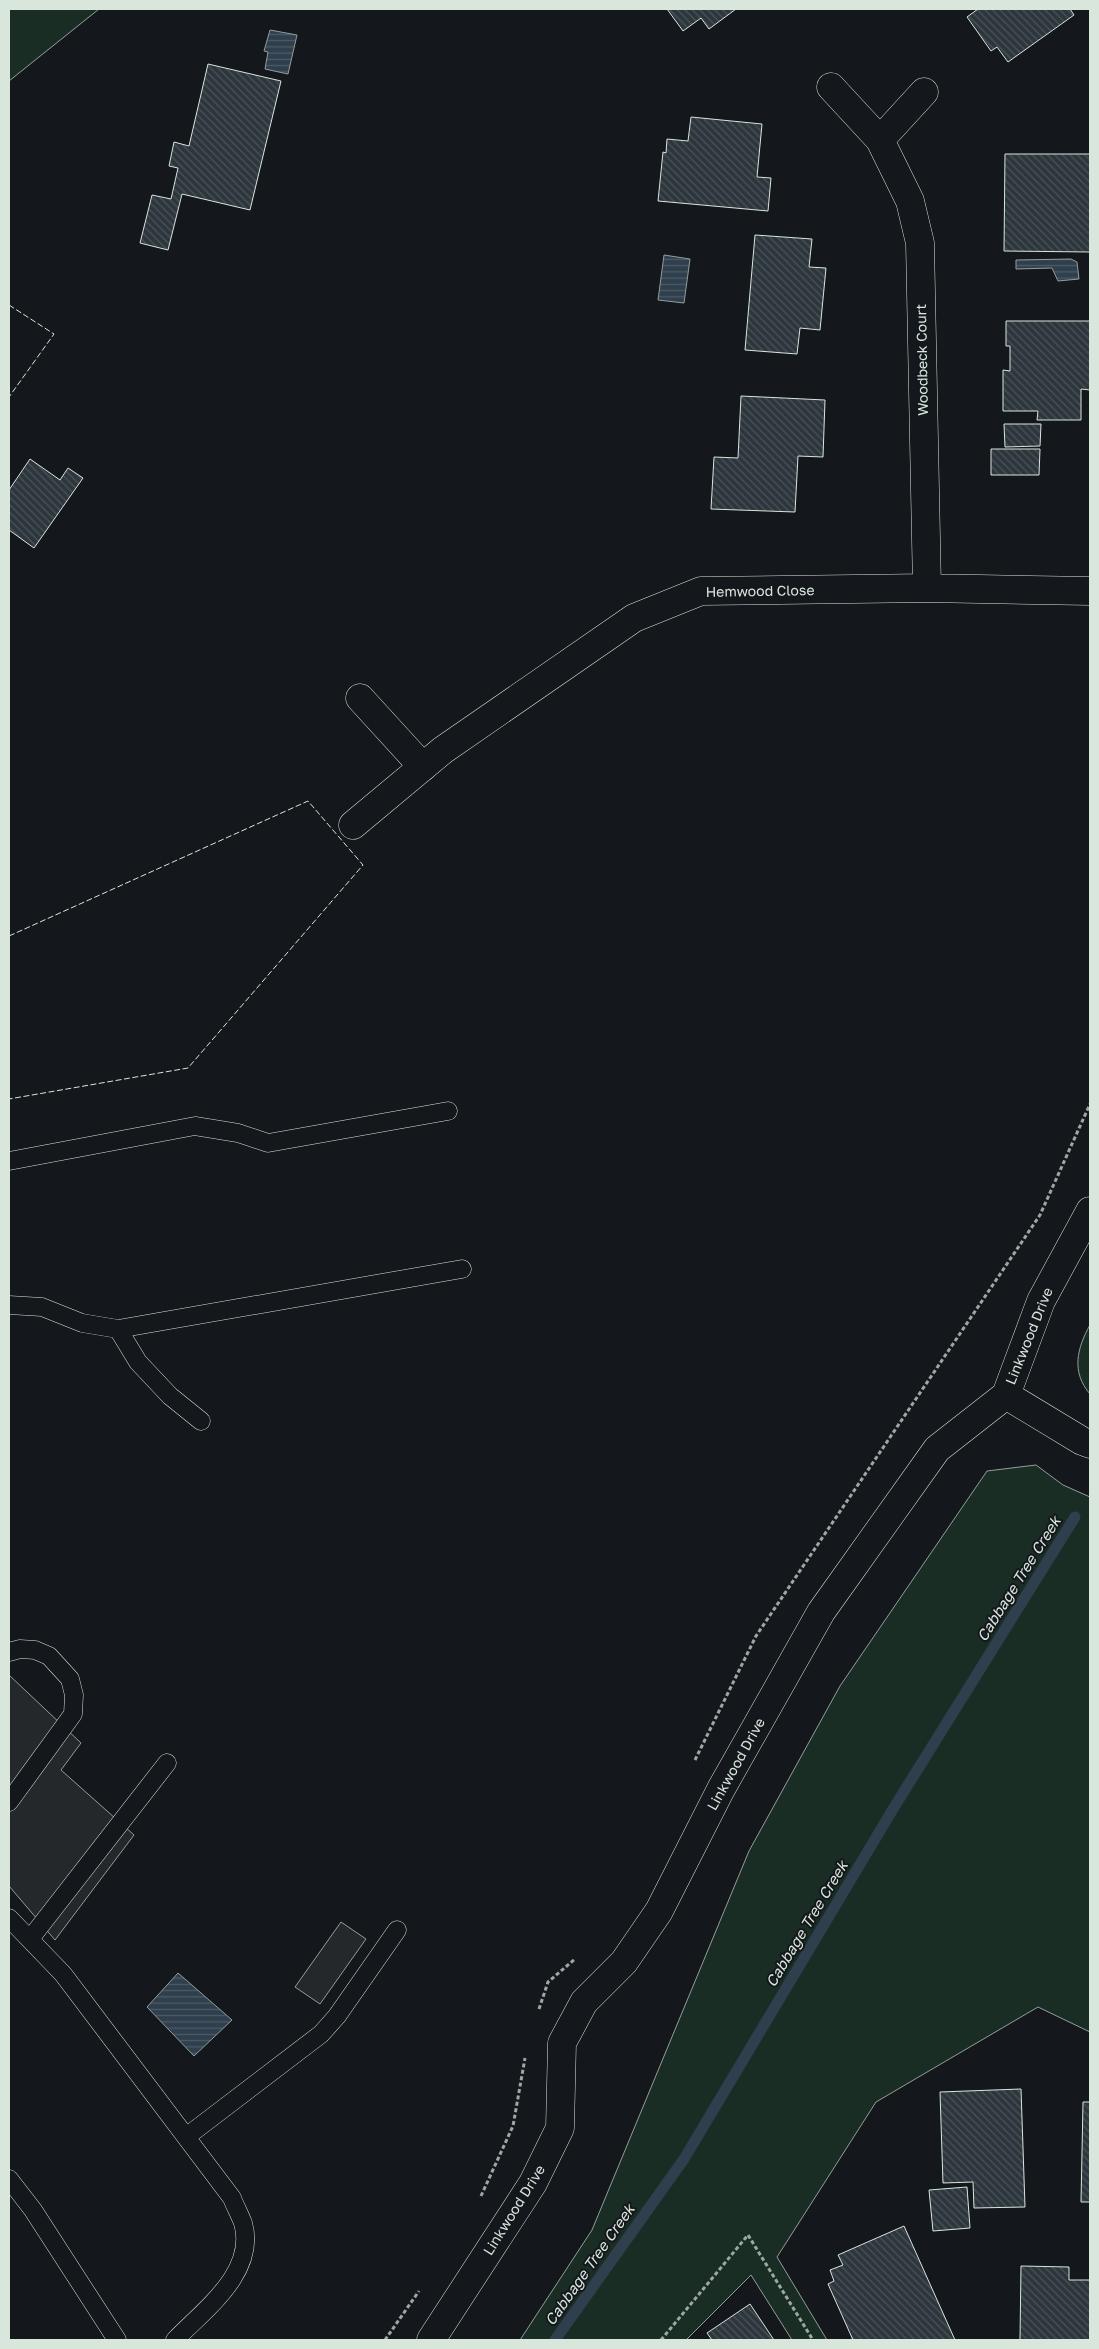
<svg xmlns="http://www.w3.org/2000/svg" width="1099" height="2349" viewBox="0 0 1099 2349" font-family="'Golos Text',sans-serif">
<defs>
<pattern id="water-rules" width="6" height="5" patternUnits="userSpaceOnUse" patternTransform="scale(1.25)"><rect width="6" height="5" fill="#2f3f4d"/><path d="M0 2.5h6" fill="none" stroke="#4c5b66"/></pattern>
<pattern id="building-back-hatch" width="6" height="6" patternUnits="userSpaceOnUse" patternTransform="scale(1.25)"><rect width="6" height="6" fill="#2c363c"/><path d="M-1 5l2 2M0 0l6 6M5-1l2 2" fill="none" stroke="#4a5358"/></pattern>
</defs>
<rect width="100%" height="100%" fill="#14181c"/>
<!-- green -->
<path fill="#1a2d24" stroke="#939e99" d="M9 9H99L9 81Z
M1090 1325V1394C1071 1372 1077 1348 1090 1325Z
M1036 1465 1063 1485 1090 1497V2032L1038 2007 876 2102 777 2257 827 2340H792L751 2275 686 2340H520L592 2230 749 1851 840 1686 987 1471Z"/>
<!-- parking -->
<path fill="#24282b" stroke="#939e99" d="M9 1675 81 1743 61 1770 134 1835 55 1940 9 1886Z
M341 1922 366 1939 320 2004 295 1987Z"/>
<!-- water -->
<path fill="url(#water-rules)" stroke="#939e99" d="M270 30 297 35 288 74 265 69 268 52 264 51Z
M664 255 690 259 684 303 658 300Z
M1071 259 1077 262 1079 279 1058 281 1052 268 1016 269V260Z
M178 1973 232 2020 194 2056 147 2007Z"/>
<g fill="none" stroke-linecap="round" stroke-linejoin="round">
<!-- stream -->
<path stroke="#2f3f4d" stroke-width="11" d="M555 2340 684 2159 893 1809 1075 1517"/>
</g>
<!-- building -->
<path fill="url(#building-back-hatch)" stroke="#d8e6dc" d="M667 9H736L709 29 701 18 683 31Z
M978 9H1070L1074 15 1008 62 997 47 991 51 967 17Z
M208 64 281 81 250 210 182 194 168 250 140 243 152 195 171 199 178 168 169 166 174 142 189 146Z
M691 117 762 124 757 177 771 178 768 211 658 201 663 152 666 153 667 139 688 141Z
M1005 154H1090V252L1004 251Z
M755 235 812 239 809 267 826 268 820 330 800 328 797 354 745 350Z
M1006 321H1090V390L1081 389V420H1037L1038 411H1003V370L1010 371V346H1006Z
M741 396 825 400 823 457 798 456 795 512 711 509 714 457 738 458Z
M1004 424H1041L1040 446 1005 447Z
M991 449H1040L1039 475H991Z
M30 459 60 480 68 468 83 478 34 548 9 530V490Z
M1021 2089 1025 2207 974 2208 973 2182 943 2183 940 2092Z
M1083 2102H1090V2202H1081Z
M967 2187 970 2228 933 2231 929 2190Z
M904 2226 955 2340H853L828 2284 834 2281 830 2270 843 2265 838 2255Z
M1021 2266 1069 2267V2280H1090V2340H1020Z
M750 2304 774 2340H712L707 2333Z"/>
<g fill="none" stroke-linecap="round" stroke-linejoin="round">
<!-- service casing -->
<g stroke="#d8e6dc" stroke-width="19">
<path id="service" d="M9 1161 195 1126 238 1133 268 1143 448 1111
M9 1305 42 1307 82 1323 118 1329 462 1269
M118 1329 138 1362 170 1396 201 1421
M9 1652 20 1649 35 1650 49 1656 70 1679 74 1695 73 1714 9 1802
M9 1918 63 1974 232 2198C235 2206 240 2215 243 2223 257 2272 204 2310 175 2340
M30 1939 167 1763
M186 2137 321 2034 337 2016 397 1930
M9 2179 33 2210 117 2340"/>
</g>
<!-- minor casing -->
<g stroke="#d8e6dc" stroke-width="29">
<path id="minor" d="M831 87 880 140 924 92
M880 140 910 201 920 243 927 588
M360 698 423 767
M353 825 443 750 634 618 701 591 927 588 1090 591
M1006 1395 1082 1441 1090 1444
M431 2340 533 2183 560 2128 562 2043 584 2002 624 1962 659 1911 721 1789 821 1612 937 1449 1006 1395 1041 1301 1090 1211"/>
</g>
<!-- path -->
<path stroke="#9da8a2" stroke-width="3" stroke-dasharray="4 2.5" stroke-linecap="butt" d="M695 1760 756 1636 1040 1215 1090 1104
M539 2009 548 1982 575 1959
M481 2196 513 2126 525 2058
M385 2340 419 2291
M661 2340 748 2235 813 2340"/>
<!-- service -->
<use href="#service" stroke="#14181c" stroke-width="18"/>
<!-- minor -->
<use href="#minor" stroke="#14181c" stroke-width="28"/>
<!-- fence -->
<path stroke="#d8e6dc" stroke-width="1" stroke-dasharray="6 2.5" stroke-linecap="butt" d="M9 305 54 334 9 397
M9 936 308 801 363 865 188 1068 9 1099"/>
</g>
<g text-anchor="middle" stroke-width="4" stroke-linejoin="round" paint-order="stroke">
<!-- street labels -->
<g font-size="14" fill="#d8e6dc" stroke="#14181c">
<text transform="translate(922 360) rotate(-91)" y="5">Woodbeck Court</text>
<text transform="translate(760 591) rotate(-1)" y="5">Hemwood Close</text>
<text transform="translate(1029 1336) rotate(-68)" y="5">Linkwood Drive</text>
<text transform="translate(736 1764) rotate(-61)" y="5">Linkwood Drive</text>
<text transform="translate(514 2210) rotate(-58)" y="5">Linkwood Drive</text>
</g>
<!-- water labels -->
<g font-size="15" font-style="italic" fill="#d8e6dc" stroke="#14181c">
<text transform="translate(1019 1579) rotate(-58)" y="5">Cabbage Tree Creek</text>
<text transform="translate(807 1924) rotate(-59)" y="5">Cabbage Tree Creek</text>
<text transform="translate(590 2265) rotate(-55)" y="5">Cabbage Tree Creek</text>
</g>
</g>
<!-- border -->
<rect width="1099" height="2349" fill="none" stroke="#d8e6dc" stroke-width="20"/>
</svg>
